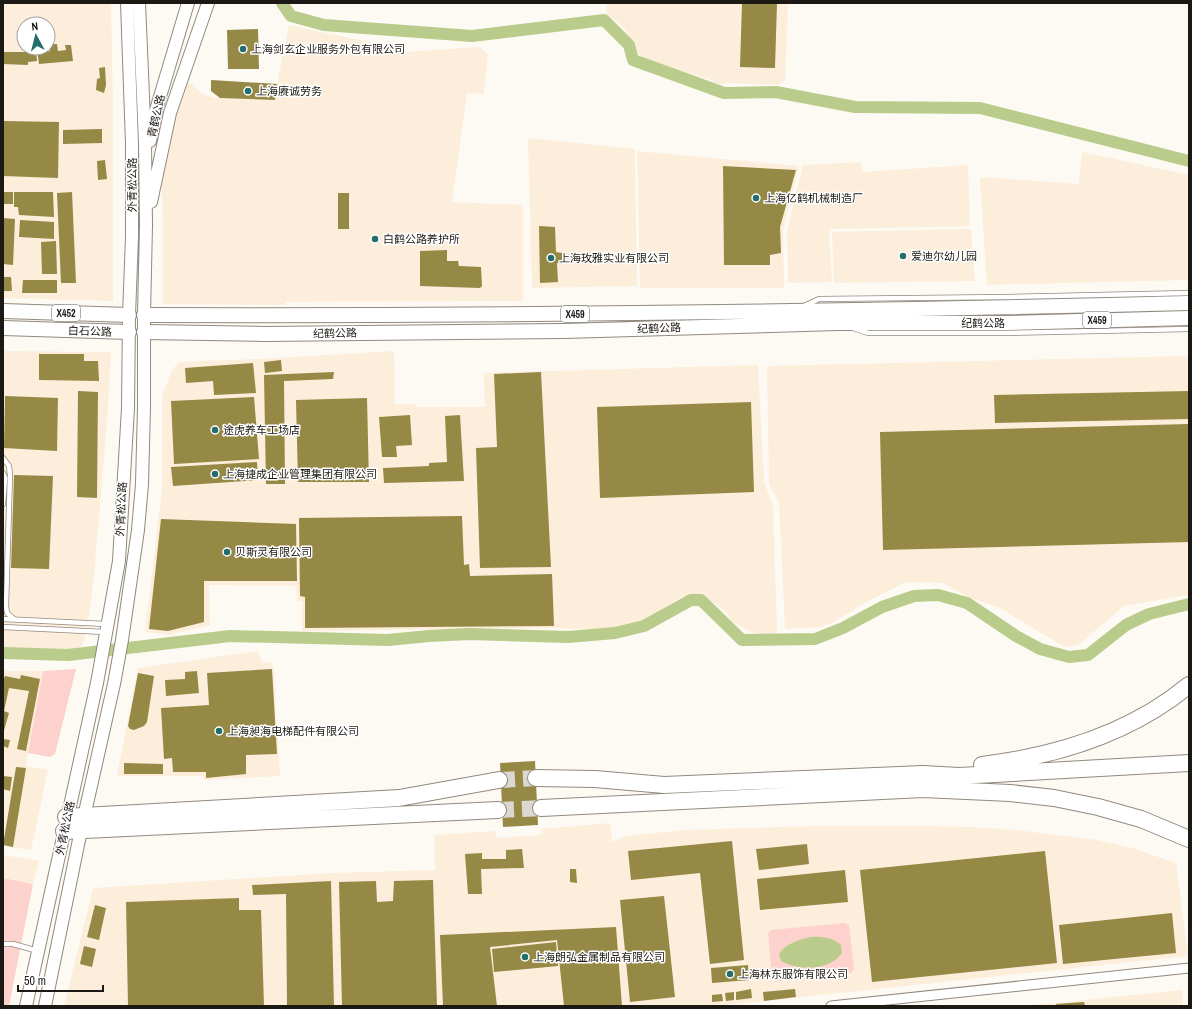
<svg xmlns="http://www.w3.org/2000/svg" width="1192" height="1009" viewBox="0 0 1192 1009" font-family="'Archivo Narrow','Noto Sans SC',sans-serif">
<rect width="100%" height="100%" fill="#fdfaf4"/>
<!-- built -->
<path fill="#fceedb" fill-rule="evenodd" d="M3 3H111L113 107V301L3 298ZM24 24H48V48H24Z
M607 3H788L785 80 778 85 727 83 721 84 715 83 712 80 654 63 647 60 638 53 632 46 631 39 624 28 611 17 606 16Z
M289 25 369 42 404 52 479 47 488 54 484 94 467 93 452 202 523 205V301L286 302V305L163 304V215L161 174 174 119 186 82 192 84 204 95 216 98 275 100 277 84Z
M528 138 635 149 637 286 532 288Z
M637 151 799 166 783 229 784 288H640Z
M1082 152 1189 175V280L987 285 980 177 1079 184Z
M861 162 862 172 968 165 970 226 829 229 832 282 788 283 787 231 803 165Z
M971 229 975 281 834 283 832 232Z
M3 351 111 352 107 422 94 575 89 616 83 645 75 650 67 651 3 648Z
M394 351 395 404H416L417 407H485L484 373 758 365 764 482 773 505 777 630 774 636 757 635 732 622 727 613 705 596 682 597 663 608 646 621 614 630 557 628 302 631V601H297L296 586 209 585 210 625 169 635 145 632 162 489V396L172 370 179 362 259 359Z
M1189 356V595L1124 606 1078 645 1064 647 1000 608 970 598 943 583 906 582 870 600 832 623 819 627 785 629 779 503 769 484 767 366Z
M258 651 262 663 273 662 280 776 204 780 203 776H117L138 668Z
M3 671H43L26 766 48 770 31 850 3 846Z
M610 823 612 842 625 836 684 830 814 826H932L973 827 1015 830 1097 840 1132 848 1176 863 1188 956 717 1006H64L93 888 333 873 435 870 434 835 495 831 496 838 541 835V829Z
M3 855 39 861 33 884 3 878Z
M1182 990 1183 1006H1022L1054 1003Z"/>
<!-- green -->
<path fill="#fdd2cd" d="M76 669 55 754 50 757 28 753 43 671Z
M3 878 33 884 9 1006H3Z
M844 923 849 925 854 969 851 973 776 981 772 977 768 933 771 930Z"/>
<!-- water -->
<path fill="#b9cc8b" d="M810 937C821 936 832 937 841 945L842 953C829 971 799 971 781 961L779 954C785 944 798 940 810 937Z"/>
<g fill="none" stroke-linecap="round" stroke-linejoin="round">
<!-- canal -->
<path stroke="#b9cc8b" stroke-width="12" d="M282 3 291 16 324 25 472 36 604 20 629 45 633 60 724 93 776 92 855 107 980 108 1189 161
M3 653 68 655 230 636 388 640 429 636 469 634 568 637 615 633 644 626 691 600H701L742 640 815 639 843 628 882 607 914 596 938 595 967 603 1016 636 1040 649 1069 657 1088 655 1126 625 1149 614 1189 604"/>
</g>
<!-- building -->
<path fill="#968845" d="M742 3H777L775 68 740 67Z
M258 29 259 69H228L227 30Z
M50 44H57L58 51 66 50 65 45H71L73 61 39 64 37 49 43 48 44 52 50 51Z
M28 48H36L37 61 28 62V65L3 64V52H28Z
M105 67 106 85 104 93 96 90 97 79 100 78 99 68Z
M211 80 277 84 275 100 220 98 211 91Z
M3 121 59 122 58 178 3 176Z
M102 129V143L63 144V130Z
M105 160 107 179 98 180 97 161Z
M723 166 796 170 780 227 781 253 770 255V265H724Z
M3 192H13V204H3Z
M14 192H53L54 217 19 215 18 207H14Z
M72 192 76 283H61L57 193Z
M338 193H349V229H338Z
M3 218 15 219 13 265 3 264Z
M20 220 54 222V239L19 237Z
M539 226 555 227 556 252 562 253V264L557 263 558 282 540 283Z
M56 241 57 274H42L41 242Z
M447 250V261H458L459 266 481 267 482 286 480 288 420 286V251Z
M3 277H11L12 291H3Z
M23 280H57V293H22Z
M39 354H84V361H98L99 381 39 380Z
M281 360 282 371 265 373 264 362Z
M253 363 256 393 214 395 213 381 186 383 185 368Z
M334 372 333 379 284 381 285 484H266L264 375Z
M541 372 551 567 480 568 476 448 497 447 494 374Z
M78 391 98 392 97 498 77 497Z
M1189 391V419L995 423 994 395Z
M5 396 58 398 57 451 4 448Z
M254 397 259 459 174 464 171 401Z
M367 398 369 482H298L296 400Z
M751 402 754 492 600 498 597 407Z
M410 415 412 445 396 446 397 457H382L379 417Z
M460 415 464 481 384 483 383 468 429 466V463L447 462 445 416Z
M1189 424V542L883 550 880 432Z
M257 462 258 480 173 486 171 467Z
M14 475 53 476 49 569 11 568Z
M462 516 464 565 469 564 470 576 552 574 554 626 305 628V597L300 596 299 518Z
M161 519 296 524 297 581H204V622L168 631 149 629Z
M272 669 277 754 246 755V774L206 778V772H173L172 758 164 759 161 708 209 705 207 673Z
M197 671 199 693 166 696 165 680 185 679V672Z
M138 673 154 676 147 722 144 726 134 730 130 729 128 726Z
M21 675 40 679 26 751 17 749 29 691 9 688 4 711 9 713 3 734V681L5 676 20 679Z
M3 739 10 740 8 748 3 746Z
M535 761 538 825 503 827 500 763Z
M124 763 163 764V774H124Z
M16 767 26 768 13 847 3 845Z
M3 776 12 777 10 791 3 789Z
M732 841 744 960 710 964 700 873 631 880 628 851Z
M807 844 809 864 759 870 756 849Z
M522 849 524 868 481 869 482 894H468L465 854 482 853V859H506V850Z
M1045 851 1057 963 872 982 860 870Z
M570 869H576L577 883 570 882Z
M845 870 848 902 760 910 757 879Z
M433 880 437 1006H342L339 882 376 881 377 902 393 901 394 881Z
M331 881 334 1006H287L286 894 253 895 252 885Z
M664 896 675 997 630 1002 620 900Z
M239 898V910H261L264 1006H128L126 902Z
M95 905 106 908 99 940 87 937Z
M1172 913 1176 953 1063 964 1059 925Z
M616 927 622 1006H564L557 940 490 947 497 1006H443L440 935Z
M556 942 558 966 494 972 492 949Z
M84 946 96 949 92 967 80 964Z
M748 965 749 980 712 983 711 968Z
M751 989 752 998 736 1000V992Z
M795 989 796 997 764 1001 763 992Z
M734 992V1000L726 1001 725 993Z
M722 994 723 1001 712 1002V995Z
M1084 1002 1085 1006H1057L1056 1004Z"/>
<g fill="none" stroke-linecap="round" stroke-linejoin="round">
<!-- motorway-tunnel -->
<path stroke="#dbd8d2" stroke-width="16" stroke-dasharray="16 8" stroke-linecap="butt" d="M499 780 536 778
M498 810 541 808"/>
<!-- service casing -->
<g stroke="#92897e" stroke-width="6">
<path id="service" d="M804 306 819 299 1007 297 1189 293
M853 328 868 333H1006L1189 329
M3 458 9 466 10 475 6 606 7 613 14 619
M3 473 5 478 3 504
M3 619 106 624
M3 627 105 632
M3 944H13L38 951"/>
</g>
<!-- minor casing -->
<g stroke="#92897e" stroke-width="11">
<path id="minor" d="M831 1006 1189 968"/>
</g>
<!-- secondary casing -->
<g stroke="#92897e" stroke-width="14">
<path id="secondary" d="M150 141 156 110 188 3
M151 202 170 113 208 3
M26 1006 97 683 119 561 128 408 129 315 132 237V144L127 3
M45 1006 81 830 114 684 122 640 138 530 142 484 144 407V315L146 225 145 143 139 3"/>
</g>
<!-- primary casing -->
<g stroke="#92897e" stroke-width="16">
<path id="primary" d="M3 311 129 315
M144 315C492 316 841 312 1189 303
M3 328 129 332
M144 332 264 334 564 331 838 323H1005L1189 318"/>
</g>
<!-- motorway casing -->
<g stroke="#92897e" stroke-width="18">
<path id="motorway" d="M982 765C1056 756 1131 733 1189 685
M536 778 595 779 664 785 923 774 959 776 1189 763
M541 808 923 789 1010 793 1054 798 1098 807 1141 819 1189 839
M66 817 399 798 499 780
M64 831 498 810"/>
</g>
<!-- service -->
<use href="#service" stroke="#fff" stroke-width="4.5"/>
<!-- minor -->
<use href="#minor" stroke="#fff" stroke-width="9"/>
<!-- secondary -->
<use href="#secondary" stroke="#fff" stroke-width="12"/>
<!-- primary -->
<use href="#primary" stroke="#fff" stroke-width="14"/>
<!-- motorway -->
<use href="#motorway" stroke="#fff" stroke-width="16"/>
</g>
<!-- markers -->
<g fill="#226e6c" stroke="#fff" stroke-width="1.5">
<circle cx="243" cy="49" r="4"/>
<circle cx="248" cy="91" r="4"/>
<circle cx="756" cy="198" r="4"/>
<circle cx="375" cy="239" r="4"/>
<circle cx="903" cy="256" r="4"/>
<circle cx="551" cy="258" r="4"/>
<circle cx="215" cy="430" r="4"/>
<circle cx="215" cy="474" r="4"/>
<circle cx="227" cy="552" r="4"/>
<circle cx="219" cy="731" r="4"/>
<circle cx="525" cy="957" r="4"/>
<circle cx="730" cy="974" r="4"/>
</g>
<g text-anchor="middle" stroke-width="3" stroke-linejoin="round" paint-order="stroke">
<!-- shield labels -->
<g fill="#fff" stroke="#605e5a" stroke-width="1">
<rect x="52" y="305" width="28" height="16" rx="3"/>
<rect x="561" y="306" width="28" height="16" rx="3"/>
<rect x="1083" y="312" width="28" height="16" rx="3"/>
</g>
<g font-size="10" font-weight="bold" fill="#1c1914">
<text x="66" y="317">X452</text>
<text x="575" y="318">X459</text>
<text x="1097" y="324">X459</text>
</g>
<!-- poi labels -->
<g font-size="11" fill="#1c1914" stroke="#fff" text-anchor="start">
<text x="251" y="53">上海剑玄企业服务外包有限公司</text>
<text x="256" y="95">上海赓诚劳务</text>
<text x="764" y="202">上海亿鹤机械制造厂</text>
<text x="383" y="243">白鹤公路养护所</text>
<text x="911" y="260">爱迪尔幼儿园</text>
<text x="559" y="262">上海玫雅实业有限公司</text>
<text x="223" y="434">途虎养车工场店</text>
<text x="223" y="478">上海捷成企业管理集团有限公司</text>
<text x="235" y="556">贝斯灵有限公司</text>
<text x="227" y="735">上海昶海电梯配件有限公司</text>
<text x="533" y="961">上海朗弘金属制品有限公司</text>
<text x="738" y="978">上海林东服饰有限公司</text>
</g>
<!-- street labels -->
<g font-size="11" fill="#1c1914" stroke="#fff">
<text transform="translate(156 116) rotate(-77)" y="4">青鹤公路</text>
<text transform="translate(132 185) rotate(-90)" y="4">外青松公路</text>
<text x="983" y="327">纪鹤公路</text>
<text transform="translate(659 328) rotate(-2)" y="4">纪鹤公路</text>
<text transform="translate(90 331) rotate(2)" y="4">白石公路</text>
<text transform="translate(335 333) rotate(-1)" y="4">纪鹤公路</text>
<text transform="translate(121 509) rotate(-87)" y="4">外青松公路</text>
<text transform="translate(65 828) rotate(-78)" y="4">外青松公路</text>
</g>
</g>
<!-- border -->
<rect width="1192" height="1009" fill="none" stroke="#1c1914" stroke-width="8"/>
<!-- north arrow -->
<g transform="translate(36 36) rotate(353)"><circle r="19" fill="#ffffff" stroke="#a4a3a1"/>
<path d="M0-3L7 15L0 10L-7 15Z" fill="#226e6c"/>
<text y="-6" font-size="11" font-weight="bold" text-anchor="middle" fill="#1c1914">N</text>
</g>
<!-- scale -->
<path d="M18 985v6h85v-6" fill="none" stroke="#1c1914" stroke-width="2"/>
<text x="24" y="985" font-size="12" fill="#1c1914" stroke="#ffffff" stroke-width="3" paint-order="stroke">50 m</text>
</svg>
